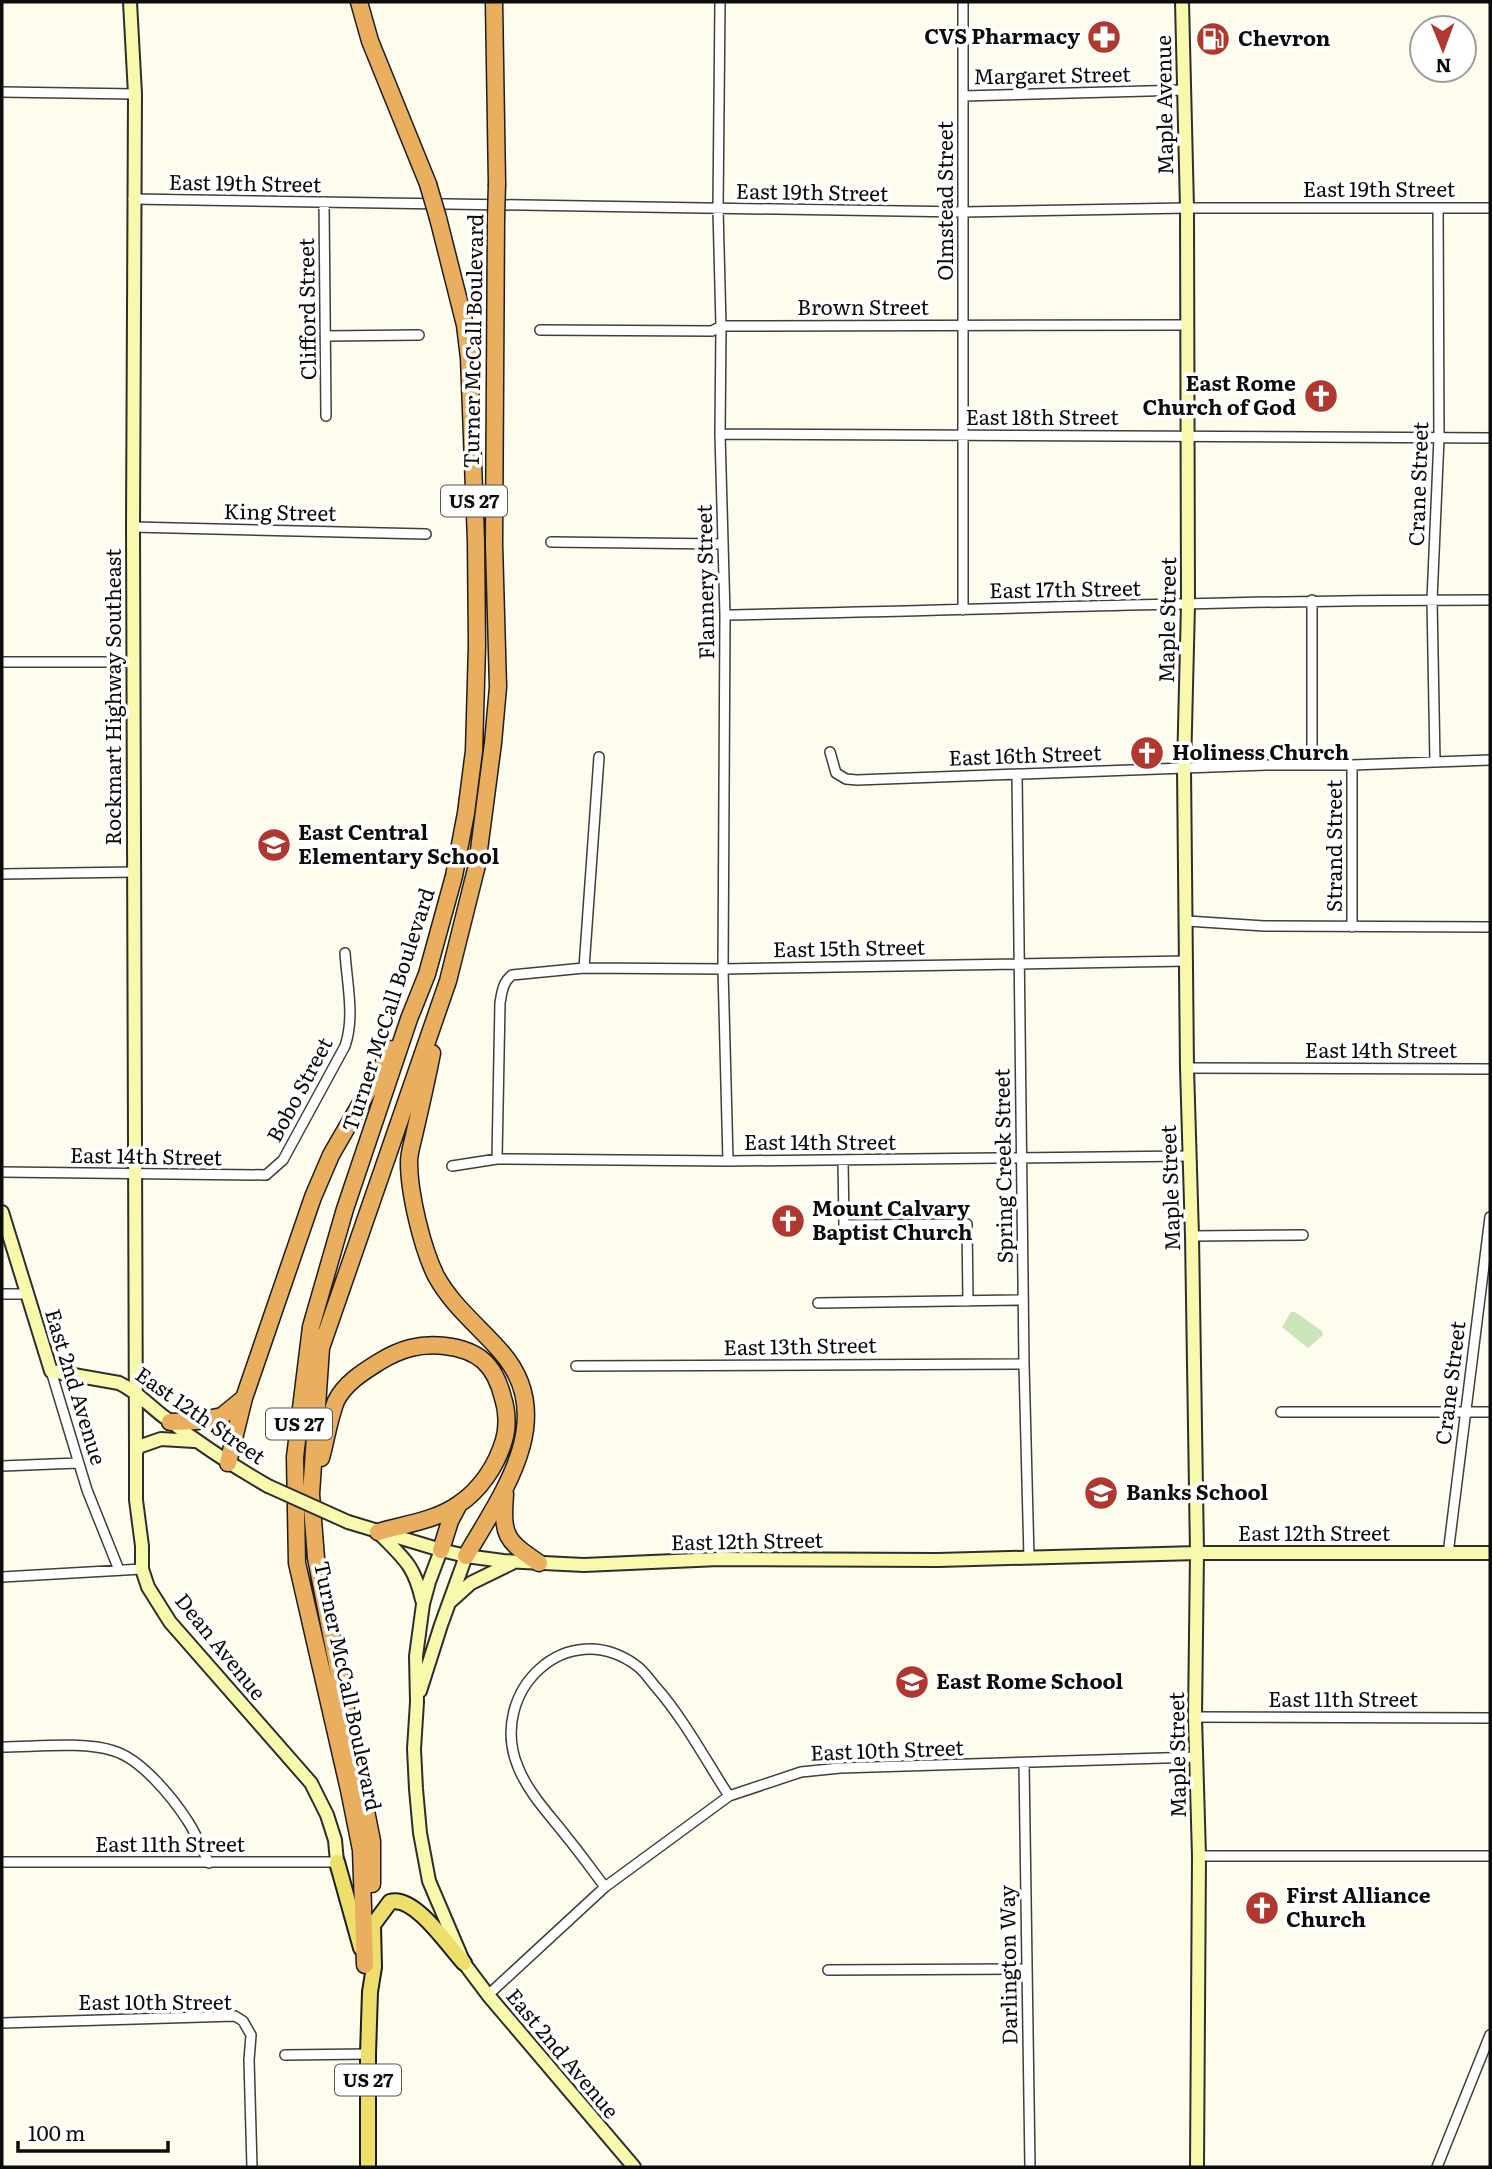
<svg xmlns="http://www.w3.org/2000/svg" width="1492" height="2169" viewBox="0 0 1492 2169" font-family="Literata,serif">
<rect width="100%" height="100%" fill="#fefcec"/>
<!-- green -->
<path fill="#cae5b9" d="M1291 1312H1295L1322 1331 1323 1335 1308 1348 1282 1327Z"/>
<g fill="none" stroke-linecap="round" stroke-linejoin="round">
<!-- street casing -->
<g stroke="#3f3f3f" stroke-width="12">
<path id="street" d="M720 2 718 209 721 326 720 434 725 615 723 969 728 1161
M963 2V610
M2 92 135 94
M963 96 1185 90
M133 199 963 212 1187 208H1490
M324 202 326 416
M540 330 712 331 721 326 1187 325
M326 336 419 335
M720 434 1490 438
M133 527 426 534
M551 542 722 544
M1312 600V765
M725 615C980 610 1235 600 1490 600
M2 662H134
M830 752 836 773 846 779 857 780 1266 765H1352L1490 760
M1435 762 1432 600 1439 438 1438 208
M1352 765V927
M1017 774 1024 1364 1029 1558
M2 874 134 872
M1187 921 1264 926 1490 927
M584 968 599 757
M1187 1068 1490 1069
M497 1159 500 1003C502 991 503 982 512 975L584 968 723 969 1187 961
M843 1160 844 1225 967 1224 968 1301
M452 1166 497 1159 728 1161 1189 1156
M2 1172 266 1175 283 1160 345 1046C355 1017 347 984 345 953
M1192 1236 1303 1235
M2 1294H26
M818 1303 1023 1300
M576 1366 1024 1364
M51 1371 87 1490 119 1570
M1281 1412H1490
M2 1466 78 1463
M1448 1554 1490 1217
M2 1577 142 1569
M1195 1717 1490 1718
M2 1747C34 1747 84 1741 114 1751 141 1759 172 1797 187 1820 196 1833 202 1849 209 1863
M1024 1763 1030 2167
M1199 1856H1490
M2 1862H337
M605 1887C592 1870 580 1853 566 1836 549 1814 529 1794 518 1767 487 1692 567 1614 637 1666 644 1671 649 1679 655 1686 684 1719 705 1759 729 1796
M828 1970 1026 1969
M488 1995 605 1887 729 1796 801 1772 840 1768 1196 1757
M2 2023 235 2016 243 2021 251 2035 249 2060 252 2167
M285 2055 368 2054
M1437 2167 1490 2035"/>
</g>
<!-- secondary casing -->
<g stroke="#2e2e2e" stroke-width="16">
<path id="secondary" d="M130 2 135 94 133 527 136 1453V1500L142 1546V1569L148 1587 170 1622 311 1783 327 1815 335 1840 337 1862
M1182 2 1187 208 1188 605 1184 769 1187 1068 1192 1236 1197 1553 1195 1717 1199 1856 1197 2167
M2 1212 51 1371 119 1383C138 1392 150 1407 167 1419 200 1444 233 1466 268 1486
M136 1453 138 1447 161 1439 194 1441
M348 1522 441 1550 466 1556 503 1561 584 1565 719 1559 938 1560 1197 1553H1490
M378 1532C403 1558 414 1564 422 1600
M441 1550 429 1582 423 1604 416 1656 417 1702 414 1749 416 1789 420 1833 429 1881 464 1963 488 1995 634 2167
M451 1601 471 1583 512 1563
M420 1691 441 1625 466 1556"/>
</g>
<!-- primary casing -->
<g stroke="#1d1d1d" stroke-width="18">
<path id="primary" d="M337 1862 361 1948
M368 2167V2054L370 1992 374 1967 373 1925 390 1902C414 1894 449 1947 464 1963"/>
</g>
<!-- highway casing -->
<g stroke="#1d1d1d" stroke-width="19">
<path id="highway" d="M359 2 370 41 428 184
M494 2 497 184
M432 1053C427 1079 421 1105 415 1131 413 1141 409 1152 409 1162 409 1193 422 1248 436 1276 453 1307 480 1327 502 1353 559 1419 501 1495 466 1556
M170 1422 198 1421 222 1416 244 1398
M321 1458C326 1440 329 1419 336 1401 345 1383 363 1372 379 1362 400 1349 420 1343 445 1346 479 1350 495 1365 503 1398 507 1410 508 1427 504 1440 497 1465 480 1490 459 1504 435 1521 405 1524 378 1532
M228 1463 244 1398 313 1197 331 1155 392 1049
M505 1494C502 1536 505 1540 539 1563
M441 1550 450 1521 459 1504
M372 1884V1841L316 1558 311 1494 321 1348 448 981 477 865 493 743 498 687 494 544 496 218
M365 1965 361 1850 349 1790 297 1563 295 1457 311 1327 345 1209 409 1019 427 974 454 876 466 813 474 751 477 646 476 541 469 358 465 325 438 218"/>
</g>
<!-- street -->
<use href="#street" stroke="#fff" stroke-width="9"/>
<!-- secondary -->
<use href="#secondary" stroke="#f8f9ac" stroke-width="12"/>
<!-- primary -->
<use href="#primary" stroke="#eede6b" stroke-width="14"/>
<!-- highway -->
<use href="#highway" stroke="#e9ae5e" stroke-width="16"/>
<!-- secondary-bridge casing -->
<g stroke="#2e2e2e" stroke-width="16" stroke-linecap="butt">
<path id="secondary-bridge" d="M268 1486 348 1522"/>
</g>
<!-- highway-bridge casing -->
<g stroke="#1d1d1d" stroke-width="19" stroke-linecap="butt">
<path id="highway-bridge" d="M428 184 438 218
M496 218 497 184"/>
</g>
<!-- secondary-bridge -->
<use href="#secondary-bridge" stroke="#f8f9ac" stroke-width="12"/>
<!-- highway-bridge -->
<use href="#highway-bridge" stroke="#e9ae5e" stroke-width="16"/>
</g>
<!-- icons -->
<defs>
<g id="pharmacy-disc" transform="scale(1.75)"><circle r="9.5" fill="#b1382f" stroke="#fff"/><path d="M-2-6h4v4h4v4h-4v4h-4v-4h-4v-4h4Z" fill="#fff"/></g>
<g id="fuel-disc" transform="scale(1.75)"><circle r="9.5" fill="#b1382f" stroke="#fff"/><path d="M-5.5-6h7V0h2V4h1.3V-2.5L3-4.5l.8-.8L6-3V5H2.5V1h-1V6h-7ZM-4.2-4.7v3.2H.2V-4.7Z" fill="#fff"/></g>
<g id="church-disc" transform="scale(1.75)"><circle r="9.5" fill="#b1382f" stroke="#fff"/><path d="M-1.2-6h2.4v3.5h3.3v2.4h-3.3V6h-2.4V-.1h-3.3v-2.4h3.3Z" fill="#fff"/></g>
<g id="school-disc" transform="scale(1.75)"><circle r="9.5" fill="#b1382f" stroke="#fff"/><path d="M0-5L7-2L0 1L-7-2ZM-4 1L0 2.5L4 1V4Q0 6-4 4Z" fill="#fff"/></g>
</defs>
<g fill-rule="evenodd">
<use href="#pharmacy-disc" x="1104" y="37"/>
<use href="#fuel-disc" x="1213" y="39"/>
<use href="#church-disc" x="1321" y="396"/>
<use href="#church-disc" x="1147" y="753"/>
<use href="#school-disc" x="274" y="845"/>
<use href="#church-disc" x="788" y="1221"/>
<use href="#school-disc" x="1101" y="1493"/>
<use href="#school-disc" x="912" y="1682"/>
<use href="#church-disc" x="1262" y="1908"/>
</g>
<g text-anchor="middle" stroke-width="7" stroke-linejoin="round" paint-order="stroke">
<!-- shield labels -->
<g fill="#fff" stroke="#555" stroke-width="2">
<rect x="441" y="485.5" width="66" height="31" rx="5"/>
<rect x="266" y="1408.5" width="66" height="31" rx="5"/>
<rect x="335" y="2064.5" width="66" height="31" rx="5"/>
</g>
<g font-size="19" font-weight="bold" fill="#0c0c0c">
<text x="474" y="508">US 27</text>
<text x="299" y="1431">US 27</text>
<text x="368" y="2087">US 27</text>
</g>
<!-- poi labels -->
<g font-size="21" font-weight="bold" fill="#0c0c0c" stroke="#fff" text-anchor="start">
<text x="1080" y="44" text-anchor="end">CVS Pharmacy</text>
<text x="1238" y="46">Chevron</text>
<text x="1296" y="391" text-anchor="end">East Rome<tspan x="1296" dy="24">Church of God</tspan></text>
<text x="1172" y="760">Holiness Church</text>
<text x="298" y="840">East Central<tspan x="298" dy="24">Elementary School</tspan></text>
<text x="812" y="1216">Mount Calvary<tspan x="812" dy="24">Baptist Church</tspan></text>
<text x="1126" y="1500">Banks School</text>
<text x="936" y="1689">East Rome School</text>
<text x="1286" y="1903">First Alliance<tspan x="1286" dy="24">Church</tspan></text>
</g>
<!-- street labels -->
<g font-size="21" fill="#0c0c0c" stroke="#fff">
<text transform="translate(1052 76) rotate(-1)" y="7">Margaret Street</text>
<text transform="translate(1165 105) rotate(-91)" y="7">Maple Avenue</text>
<text transform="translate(245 184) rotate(1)" y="7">East 19th Street</text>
<text x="1379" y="197">East 19th Street</text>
<text transform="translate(812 193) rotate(1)" y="7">East 19th Street</text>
<text transform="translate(946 201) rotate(-90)" y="7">Olmstead Street</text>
<text x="863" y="315">Brown Street</text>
<text transform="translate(308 309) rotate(-91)" y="7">Clifford Street</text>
<text transform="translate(474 341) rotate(-89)" y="7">Turner McCall Boulevard</text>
<text x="1042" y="425">East 18th Street</text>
<text transform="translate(1419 484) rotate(-88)" y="7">Crane Street</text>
<text transform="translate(280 513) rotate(1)" y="7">King Street</text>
<text transform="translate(706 582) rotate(-91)" y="7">Flannery Street</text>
<text transform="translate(1065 590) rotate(-1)" y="7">East 17th Street</text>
<text transform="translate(1168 620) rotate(-89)" y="7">Maple Street</text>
<text transform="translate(114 697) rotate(-90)" y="7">Rockmart Highway Southeast</text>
<text transform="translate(1025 756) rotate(-2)" y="7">East 16th Street</text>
<text transform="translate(1335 846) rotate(-90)" y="7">Strand Street</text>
<text transform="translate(849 949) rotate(-1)" y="7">East 15th Street</text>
<text transform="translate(389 1010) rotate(-72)" y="7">Turner McCall Boulevard</text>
<text x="1381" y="1058">East 14th Street</text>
<text transform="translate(300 1090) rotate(-62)" y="7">Bobo Street</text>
<text x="820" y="1150">East 14th Street</text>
<text transform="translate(146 1157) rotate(1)" y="7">East 14th Street</text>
<text transform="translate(1004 1166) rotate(-91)" y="7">Spring Creek Street</text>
<text transform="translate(1171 1188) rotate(-92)" y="7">Maple Street</text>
<text transform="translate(800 1347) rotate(-1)" y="7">East 13th Street</text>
<text transform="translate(1451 1383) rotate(-83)" y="7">Crane Street</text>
<text transform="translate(75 1387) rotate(73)" y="7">East 2nd Avenue</text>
<text transform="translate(200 1416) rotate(35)" y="7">East 12th Street</text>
<text x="1314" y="1541">East 12th Street</text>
<text transform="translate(747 1542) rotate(-1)" y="7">East 12th Street</text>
<text transform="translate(220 1647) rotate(51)" y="7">Dean Avenue</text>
<text transform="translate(347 1686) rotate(78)" y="7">Turner McCall Boulevard</text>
<text x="1343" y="1707">East 11th Street</text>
<text transform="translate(887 1751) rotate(-2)" y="7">East 10th Street</text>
<text transform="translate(1178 1755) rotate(-91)" y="7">Maple Street</text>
<text x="170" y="1852">East 11th Street</text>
<text transform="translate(1009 1965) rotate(-91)" y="7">Darlington Way</text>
<text x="155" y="2010">East 10th Street</text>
<text transform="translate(562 2054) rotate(50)" y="7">East 2nd Avenue</text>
</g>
</g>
<!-- border -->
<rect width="1492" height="2169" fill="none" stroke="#0c0c0c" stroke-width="7"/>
<!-- north arrow -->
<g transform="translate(1443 49) rotate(179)"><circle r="33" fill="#ffffff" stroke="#9e9e9e" stroke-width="2"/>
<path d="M0-5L12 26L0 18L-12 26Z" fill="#b1382f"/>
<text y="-10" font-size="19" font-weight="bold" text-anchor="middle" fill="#0c0c0c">N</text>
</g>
<!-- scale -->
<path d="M18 2141v10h150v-10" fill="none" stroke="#0c0c0c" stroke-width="3.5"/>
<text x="28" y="2141" font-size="21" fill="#0c0c0c" stroke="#ffffff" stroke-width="5" paint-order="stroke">100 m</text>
</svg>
